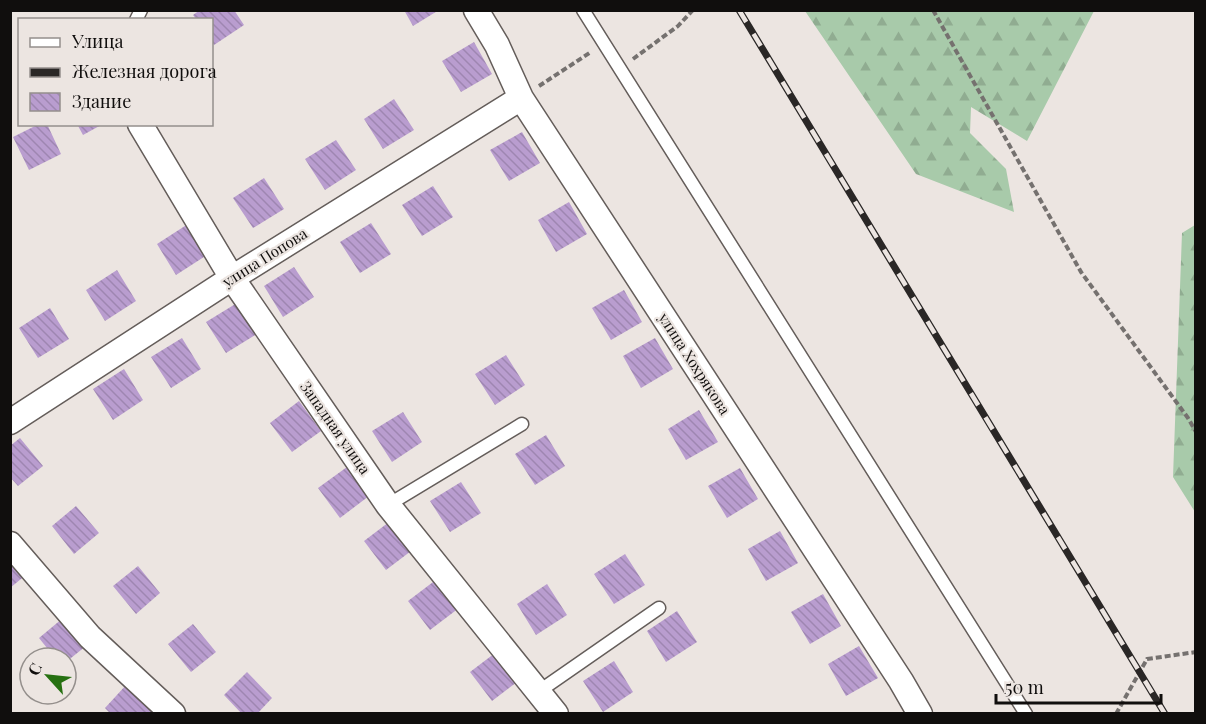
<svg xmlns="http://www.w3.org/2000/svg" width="1206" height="724" viewBox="0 0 1206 724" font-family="'Playfair Display',serif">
<defs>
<pattern id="forest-firs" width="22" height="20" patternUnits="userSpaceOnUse" patternTransform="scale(1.5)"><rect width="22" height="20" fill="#a8caaa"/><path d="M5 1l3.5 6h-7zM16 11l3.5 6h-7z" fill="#90ac91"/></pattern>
<pattern id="building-back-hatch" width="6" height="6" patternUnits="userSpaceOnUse" patternTransform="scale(1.5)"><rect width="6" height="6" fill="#b99dcf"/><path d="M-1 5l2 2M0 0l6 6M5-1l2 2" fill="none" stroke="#9e86b1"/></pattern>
</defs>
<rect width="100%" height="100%" fill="#ece5e1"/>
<!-- forest -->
<path fill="url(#forest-firs)" d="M805 11H1094L1027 141 971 107 970 133 1006 169 1014 212 916 174Z
M1195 225V512L1173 477 1182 233Z"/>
<!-- building -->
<path fill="url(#building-back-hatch)" d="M200 10H234L244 25 214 45 212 42V20H197L193 15Z
M404 10H439L413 26Z
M474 42 492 74 461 92 442 61Z
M394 99 414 130 383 149 364 119Z
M39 124H47L61 154 29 170 13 137Z
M77 124H103L83 135Z
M522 132 540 163 509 181 490 150Z
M336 140 356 170 325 190 305 159Z
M264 178 284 209 253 228 233 198Z
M433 186 453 217 422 236 402 205Z
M569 202 587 234 556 252 538 220Z
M371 223 391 254 360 273 340 242Z
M188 224 207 255 176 275 157 244Z
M294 267 314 297 283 317 264 286Z
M117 270 136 301 105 321 86 290Z
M624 290 642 322 611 340 592 308Z
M237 303 257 334 226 353 206 322Z
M50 308 69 339 38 358 19 328Z
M182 338 201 369 171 388 151 357Z
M655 338 673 369 641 388 623 356Z
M506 355 525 385 495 405 475 374Z
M124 369 143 400 113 420 93 389Z
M299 401 321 431 292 452 270 423Z
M699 410 718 442 686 460 668 429Z
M403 412 422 442 392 462 372 431Z
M546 435 565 466 535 485 515 454Z
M20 438 43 466 18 486 10 477V446Z
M347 467 369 496 340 518 318 488Z
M740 468 758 499 727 518 708 486Z
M461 482 481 513 450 532 430 501Z
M76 506 99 533 74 554 52 526Z
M393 519 415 548 386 570 364 541Z
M780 531 798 563 766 581 748 549Z
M10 554 27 574 10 588Z
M625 554 645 585 614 604 594 574Z
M138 566 160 593 136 614 113 586Z
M437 579 459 608 430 630 408 601Z
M547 584 567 615 536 635 517 604Z
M823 594 841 626 810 644 791 612Z
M677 611 697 642 666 662 647 631Z
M63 618 86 646 66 662V658H55L39 638Z
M193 624 216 652 191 672 168 644Z
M859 646 878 678 846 696 828 664Z
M499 650 521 679 492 701 470 672Z
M614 661 633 692 603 712 583 681Z
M247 672 272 698 257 714H242L224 695Z
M127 684 154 708 149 714H111L105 708Z"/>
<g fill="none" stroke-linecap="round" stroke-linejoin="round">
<!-- service casing -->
<g stroke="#645d5a" stroke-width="15">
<path id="service" d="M583 10 1026 714
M136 20 141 10
M388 505 522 424
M538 692 659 608"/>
</g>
<!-- minor casing -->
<g stroke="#645d5a" stroke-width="27">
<path id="minor" d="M476 10 497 45 521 98 901 681 920 714
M140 124 232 278 388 505 556 714
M10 422 232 278 521 98
M10 544 90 637 173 714"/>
</g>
<!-- path -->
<path stroke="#75716f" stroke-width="4" stroke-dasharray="6 3" stroke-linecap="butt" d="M933 10 1081 272 1188 418 1196 432
M633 59 678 26 693 10
M539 86 591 52
M1116 714 1147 659 1196 652"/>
<!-- service -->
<use href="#service" stroke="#fff" stroke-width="12"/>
<!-- minor -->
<use href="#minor" stroke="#fff" stroke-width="24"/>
<!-- rail casing -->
<g stroke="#2a2726" stroke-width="7">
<path id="rail" d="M739 10 1165 714"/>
</g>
<!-- rail -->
<use href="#rail" stroke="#ece5e1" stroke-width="4.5" stroke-dasharray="14" stroke-linecap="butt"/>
</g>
<g text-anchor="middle" stroke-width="4.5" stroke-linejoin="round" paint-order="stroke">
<!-- street labels -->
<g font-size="15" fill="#100e0d" stroke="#ece5e1">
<text transform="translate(265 258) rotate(-32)" y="5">улица Попова</text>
<text transform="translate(694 364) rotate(57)" y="5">улица Хохрякова</text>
<text transform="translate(335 428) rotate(55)" y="5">Западная улица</text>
</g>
</g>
<!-- border -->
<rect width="1206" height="724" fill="none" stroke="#100e0d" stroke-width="24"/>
<!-- legend -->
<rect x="18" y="18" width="195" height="108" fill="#ece5e1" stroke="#948f8c" stroke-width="1.5"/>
<rect x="30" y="38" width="30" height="9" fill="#ffffff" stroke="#948f8c" stroke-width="1.5"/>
<text x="72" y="48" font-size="18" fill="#100e0d">Улица</text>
<rect x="30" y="68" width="30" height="9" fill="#2a2726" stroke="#948f8c" stroke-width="1.5"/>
<text x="72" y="78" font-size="18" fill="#100e0d">Железная дорога</text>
<rect x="30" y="93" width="30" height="18" fill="url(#building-back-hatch)" stroke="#948f8c" stroke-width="1.5"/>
<text x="72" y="108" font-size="18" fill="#100e0d">Здание</text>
<!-- north arrow -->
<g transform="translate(48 676) rotate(297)"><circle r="28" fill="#ece5e1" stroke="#948f8c" stroke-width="1.5"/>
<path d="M0-4.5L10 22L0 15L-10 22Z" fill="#267011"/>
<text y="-9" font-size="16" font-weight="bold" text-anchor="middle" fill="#100e0d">С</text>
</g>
<!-- scale -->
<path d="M996 694v9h165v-9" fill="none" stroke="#100e0d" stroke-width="3"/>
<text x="1005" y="694" font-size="18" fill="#100e0d" stroke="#ece5e1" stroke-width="4.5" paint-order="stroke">50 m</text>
</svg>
